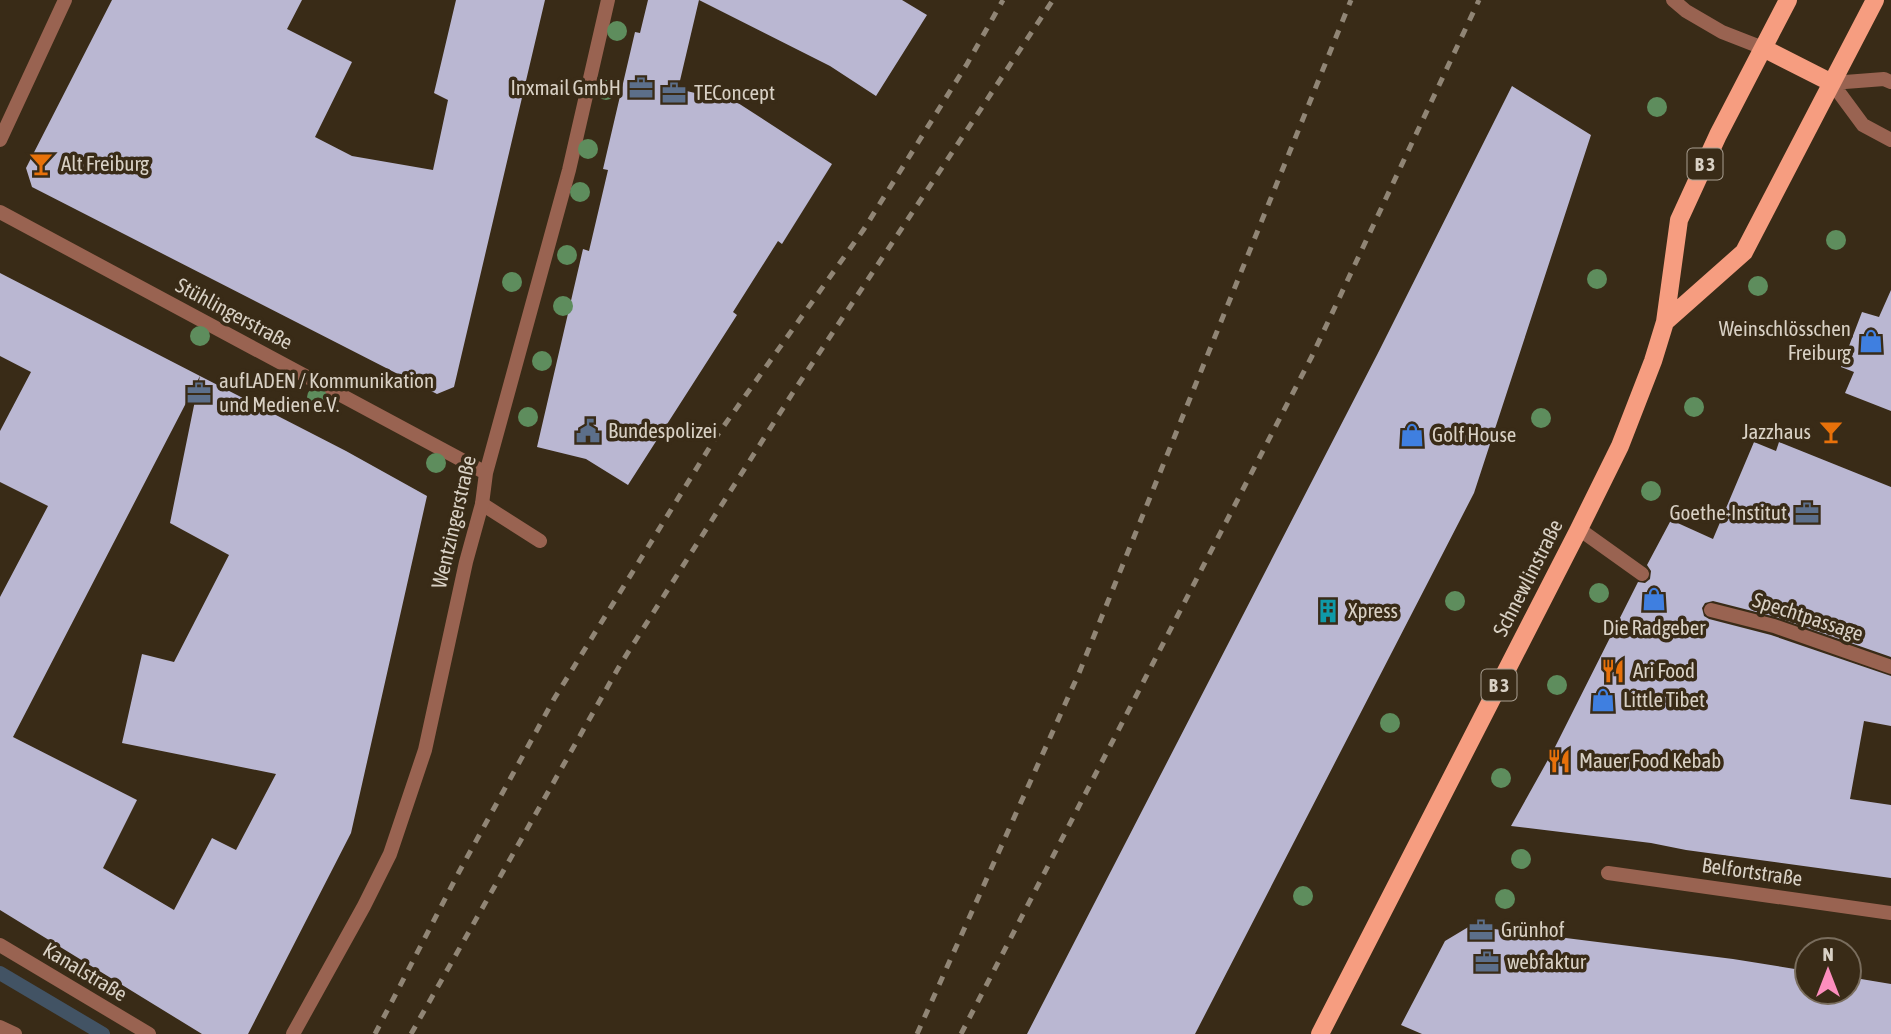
<svg xmlns="http://www.w3.org/2000/svg" width="1891" height="1034" viewBox="0 0 1891 1034" font-family="'Asap Condensed',sans-serif">
<rect width="100%" height="100%" fill="#392b17"/>
<g fill="none" stroke-linecap="round" stroke-linejoin="round">
<!-- stream -->
<path stroke="#425364" stroke-width="14" d="M0 973 103 1034"/>
</g>
<!-- building -->
<path fill="#bab7d2" d="M112 0H302L287 29 352 62 315 137 352 156 433 170 448 100 434 93 456 0H545L454 387 437 394 32 187 26 168Z
M648 0H699L678 89 738 103 832 164 782 244 778 241 733 312 737 315 628 485 586 459 537 447 583 249 589 251 608 170 603 169 635 32 640 33Z
M699 0H902L927 15 876 96 830 66Z
M1512 86 1591 135 1474 493 1195 1034H1027L1378 353Z
M0 273 200 376 13 737 137 800 103 868 174 910 212 838 236 850 276 774 122 743 142 654 174 662 229 555 170 523 200 376 346 451 427 496 351 833 248 1034H202L0 910V597L48 506 0 482V431L31 372 0 356Z
M1891 290V411L1845 393 1854 372 1841 367 1862 312 1879 317Z
M1754 442 1776 451 1779 442 1891 487V657L1776 617 1713 601 1705 603 1702 608 1704 616 1709 619 1771 635 1891 676V726L1864 721 1850 799 1891 805V878L1686 850 1651 843 1511 826 1554 749 1638 582 1645 583 1650 579 1651 571 1647 565 1671 520 1713 539Z
M1470 926 1733 959 1807 971V992H1849V977L1891 984V1034H1422L1401 1025 1445 941Z"/>
<g fill="none" stroke-linecap="round" stroke-linejoin="round">
<!-- lane -->
<path stroke="#996351" stroke-width="14" d="M1673 0 1686 11 1722 32 1763 48
M482 504 540 541
M1579 529 1642 574
M1711 610 1774 626 1891 667
M0 1027 15 1034"/>
<!-- street -->
<path stroke="#996351" stroke-width="14" d="M1832 83 1863 125 1891 140
M1832 83 1884 79 1891 82
M0 140 65 0
M0 212 486 473
M1608 873 1891 913
M0 945 149 1034
M293 1034 364 906 390 854 425 750 466 562 482 504 486 473 569 170 608 0"/>
<!-- primary -->
<path stroke="#f69d80" stroke-width="18" d="M1763 48 1832 83
M1665 322 1744 252 1875 0
M1320 1034 1579 529 1620 446 1653 361 1665 322 1679 220 1718 135 1788 0"/>
<!-- rail -->
<path stroke="#908575" stroke-width="5" stroke-dasharray="9 9" stroke-linecap="butt" d="M375 1034 459 872 554 699 716 437 864 229 967 64 1003 0
M411 1034 620 665 792 394 1053 0
M917 1034 1079 673 1351 0
M961 1034 1312 356 1479 0"/>
</g>
<!-- trees -->
<g fill="#5e8d5d">
<circle cx="617" cy="31" r="10"/>
<circle cx="606" cy="90" r="10"/>
<circle cx="1657" cy="107" r="10"/>
<circle cx="588" cy="149" r="10"/>
<circle cx="580" cy="192" r="10"/>
<circle cx="1836" cy="240" r="10"/>
<circle cx="567" cy="255" r="10"/>
<circle cx="1597" cy="279" r="10"/>
<circle cx="512" cy="282" r="10"/>
<circle cx="1758" cy="286" r="10"/>
<circle cx="563" cy="306" r="10"/>
<circle cx="200" cy="336" r="10"/>
<circle cx="542" cy="361" r="10"/>
<circle cx="317" cy="397" r="10"/>
<circle cx="1694" cy="407" r="10"/>
<circle cx="528" cy="417" r="10"/>
<circle cx="1541" cy="418" r="10"/>
<circle cx="436" cy="463" r="10"/>
<circle cx="1651" cy="491" r="10"/>
<circle cx="1599" cy="593" r="10"/>
<circle cx="1455" cy="601" r="10"/>
<circle cx="1557" cy="685" r="10"/>
<circle cx="1390" cy="723" r="10"/>
<circle cx="1501" cy="778" r="10"/>
<circle cx="1521" cy="859" r="10"/>
<circle cx="1303" cy="896" r="10"/>
<circle cx="1505" cy="899" r="10"/>
</g>
<!-- icons -->
<defs>
<g id="office-bare" transform="scale(1.89)"><path d="M-6-3h4V-5.5h4V-3h4V5H-6ZM-1-4.5V-3h2v-1.5ZM-6 0V1H6V0Z" fill="#5c6f8a" stroke="#392b17" stroke-width="2.5" paint-order="stroke"/></g>
<g id="bar-bare" transform="scale(1.89)"><path d="M-6-5H6L.8 .8V4.5H3.5V6h-7V4.5H-.8V.8Z" fill="#e8710a" stroke="#392b17" stroke-width="2.5" paint-order="stroke"/></g>
<g id="shop-bare" transform="scale(1.89)"><path d="M-5-2.5h2.3a2.7 3.5 0 0 1 5.4 0H5L5.5 6h-11ZM-1.5-2.5h3a1.5 2.3 0 0 0-3 0Z" fill="#3f7fe0" stroke="#392b17" stroke-width="2.5" paint-order="stroke"/></g>
<g id="civic-bare" transform="scale(1.89)"><path d="M-.6-6.5H3V-4.5H.6V-3L4-1V1h2V6H-6V1h2V-1L-.6-3ZM-1.2 2.5V6h2.4V2.5Z" fill="#5c6f8a" stroke="#392b17" stroke-width="2.5" paint-order="stroke"/></g>
<g id="building-bare" transform="scale(1.89)"><path d="M-4-6H4V6H1V3H-1V6H-4ZM-2.5-4.3h1.7v1.8h-1.7ZM.8-4.3h1.7v1.8H.8ZM-2.5-1h1.7V.8h-1.7ZM.8-1h1.7V.8H.8Z" fill="#0f9aa8" stroke="#392b17" stroke-width="2.5" paint-order="stroke"/></g>
<g id="restaurant-bare" transform="scale(1.89)"><path d="M-5-6h1v4h1v-4h1v4h1v-4h1v5L-1.5 .5V6h-2V.5L-5-1ZM5-6V6H3V1.5H1.5Q1.5-4 5-6Z" fill="#e8710a" stroke="#392b17" stroke-width="2.5" paint-order="stroke"/></g>
</defs>
<g fill-rule="evenodd">
<use href="#office-bare" x="641" y="88"/>
<use href="#office-bare" x="674" y="93"/>
<use href="#bar-bare" x="41" y="164"/>
<use href="#shop-bare" x="1871" y="341"/>
<use href="#office-bare" x="199" y="393"/>
<use href="#civic-bare" x="588" y="431"/>
<use href="#bar-bare" x="1831" y="432"/>
<use href="#shop-bare" x="1412" y="435"/>
<use href="#office-bare" x="1807" y="513"/>
<use href="#shop-bare" x="1654" y="599"/>
<use href="#building-bare" x="1328" y="611"/>
<use href="#restaurant-bare" x="1613" y="671"/>
<use href="#shop-bare" x="1603" y="700"/>
<use href="#restaurant-bare" x="1559" y="761"/>
<use href="#office-bare" x="1481" y="930"/>
<use href="#office-bare" x="1487" y="962"/>
</g>
<g text-anchor="middle" stroke-width="7" stroke-linejoin="round" paint-order="stroke">
<!-- shield labels -->
<g fill="#392b17" stroke="#a99f91" stroke-width="2">
<rect x="1687.5" y="148.5" width="35" height="31" rx="5"/>
<rect x="1481.5" y="669.5" width="35" height="31" rx="5"/>
</g>
<g font-size="19" font-weight="bold" fill="#d9d1c5">
<text x="1705" y="171">B 3</text>
<text x="1499" y="692">B 3</text>
</g>
<!-- poi labels -->
<g font-size="21" fill="#d9d1c5" stroke="#392b17" text-anchor="start">
<text x="621" y="95" text-anchor="end">Inxmail GmbH</text>
<text x="694" y="100">TEConcept</text>
<text x="61" y="171">Alt Freiburg</text>
<text x="1851" y="336" text-anchor="end">Weinschlösschen<tspan x="1851" dy="24">Freiburg</tspan></text>
<text x="219" y="388">aufLADEN / Kommunikation<tspan x="219" dy="24">und Medien e.V.</tspan></text>
<text x="608" y="438">Bundespolizei</text>
<text x="1811" y="439" text-anchor="end">Jazzhaus</text>
<text x="1432" y="442">Golf House</text>
<text x="1787" y="520" text-anchor="end">Goethe-Institut</text>
<text x="1348" y="618">Xpress</text>
<text x="1654" y="635" text-anchor="middle">Die Radgeber</text>
<text x="1633" y="678">Ari Food</text>
<text x="1623" y="707">Little Tibet</text>
<text x="1579" y="768">Mauer Food Kebab</text>
<text x="1501" y="937">Grünhof</text>
<text x="1507" y="969">webfaktur</text>
</g>
<!-- street labels -->
<g font-size="21" fill="#d9d1c5" stroke="#392b17">
<text transform="translate(234 314) rotate(28)" y="7">Stühlingerstraße</text>
<text transform="translate(454 522) rotate(-77)" y="7">Wentzingerstraße</text>
<text transform="translate(1528 578) rotate(-63)" y="7">Schnewlinstraße</text>
<text transform="translate(1808 617) rotate(18)" y="7">Spechtpassage</text>
<text transform="translate(1752 872) rotate(8)" y="7">Belfortstraße</text>
<text transform="translate(85 972) rotate(31)" y="7">Kanalstraße</text>
</g>
</g>
<!-- north arrow -->
<g transform="translate(1828 971)"><circle r="33" fill="#392b17" stroke="#796d5d" stroke-width="2"/>
<path d="M0-5L12 26L0 18L-12 26Z" fill="#fd8ebe"/>
<text y="-10" font-size="19" font-weight="bold" text-anchor="middle" fill="#d9d1c5">N</text>
</g>
</svg>
